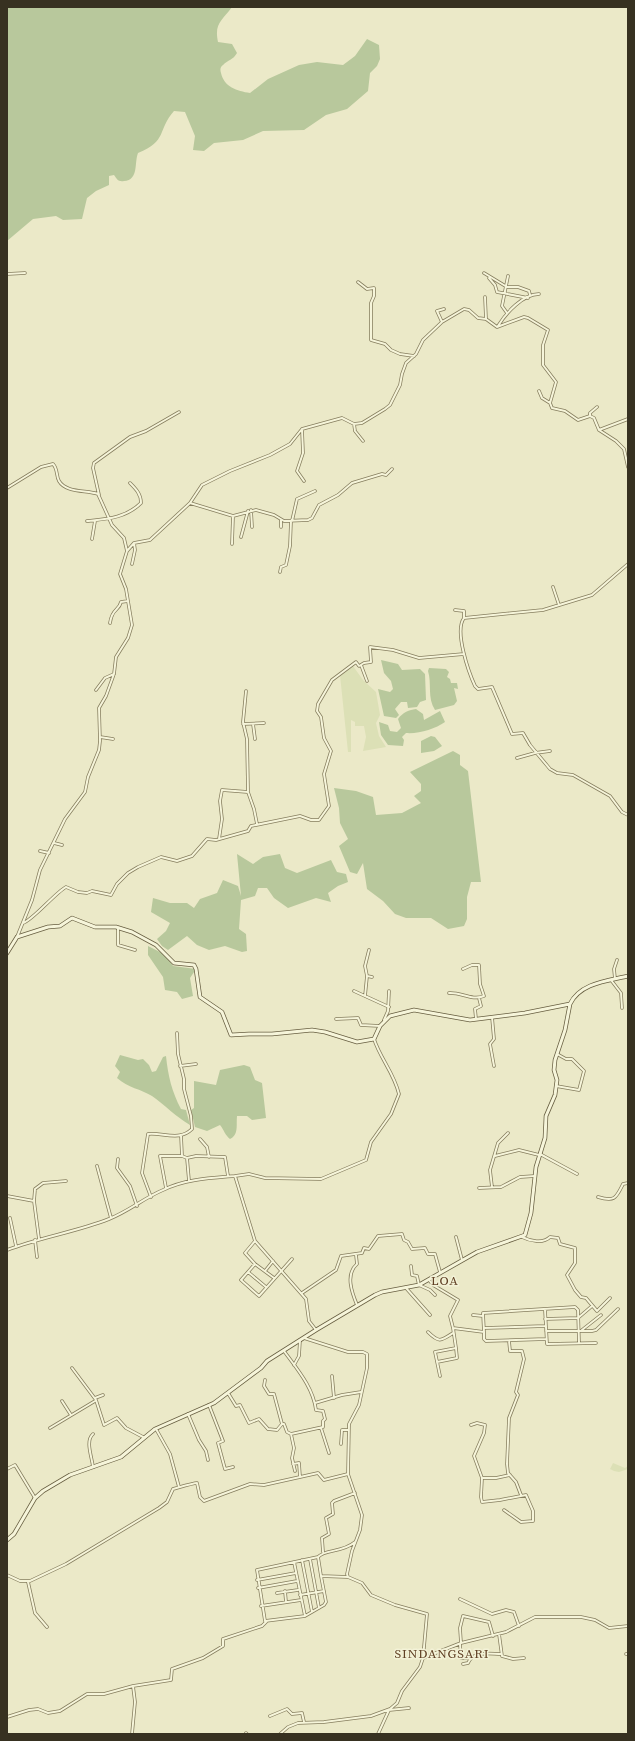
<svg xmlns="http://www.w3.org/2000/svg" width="635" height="1741" viewBox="0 0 635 1741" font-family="'Source Serif 4',serif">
<rect width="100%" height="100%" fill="#ebe9c8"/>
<!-- farmland -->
<path fill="#dce0b6" d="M353 666 363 680 376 692 380 715 376 723 379 736 386 747 363 751 366 737 364 726H355V722L351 720V752H348L340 675Z
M613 1463 625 1468 628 1466V1469L619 1472 614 1471 610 1469Z"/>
<!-- green -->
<path fill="#b8c89c" d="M7 7H232C222 21 214 23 218 42L232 44 237 53C233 60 228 60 223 65 220 67 220 70 221 73 224 87 237 91 250 93L268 79 299 65 317 62 343 65 355 56 367 39 379 45 380 59 377 66 370 73 368 91 347 109 326 115 304 130 263 131 243 140 214 143 204 151 193 150 195 136 185 112 174 111C157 130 168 141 138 153 134 163 139 180 124 181 118 182 117 179 114 175L109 176V185L96 191 87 198 82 219 63 220 56 216 33 219 7 241Z
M381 660 398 664 402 670 420 669 425 674 426 700 420 702 417 707 408 708 407 702H401L395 709 399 715 396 718 384 716 378 689 390 692 393 689 391 681 384 673Z
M429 668 446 669 449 672 447 677 450 679 451 683H457L458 689 454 688 457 701 454 705 435 710C427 698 432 683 428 671Z
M416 709 423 714 424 720 440 711 445 722C435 729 419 734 406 733L402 737 404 740 403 746 388 745 381 735 379 722 388 725 390 731 397 732 401 728 398 719C403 712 409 710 416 709Z
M431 736 435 737 442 746 434 751 421 753V741Z
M453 751 460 755V765L468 771 481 882H471L467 897V919L464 926 448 929 431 918H406L395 914 383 901 367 889 363 863 357 874 350 872 339 846 348 839 340 823 339 808 334 788 356 791 373 797 376 815 402 813 421 803 414 796 421 791V784L410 772Z
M237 854 253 864 263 857 280 854 285 868 297 873 331 860 337 872 346 874 348 882 338 886 328 893 331 902 316 898 288 908 274 898 267 888H258L255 896 241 900 239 929 246 934 247 951 242 952 225 946 209 950 197 945 187 936 168 950 162 946 157 939 166 931 170 923 151 912 153 898 170 903H187L194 908 200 899 217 893 223 880 238 886 241 896Z
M148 946 166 955 173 966 196 969 190 978 193 996 182 999 177 992 165 990 163 977 148 955Z
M120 1055 138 1060 143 1059 149 1065 152 1072 156 1071 163 1057 166 1056C168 1076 172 1092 181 1109L186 1110 190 1125C176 1117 165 1105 152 1096 141 1089 128 1088 117 1078L120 1072 115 1066Z
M244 1065 250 1067 255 1080 262 1083 266 1118 252 1120 247 1116H237C236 1125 239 1135 230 1139 225 1135 224 1130 220 1125L207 1131 195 1127 191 1110 194 1108V1081L216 1085 220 1070Z"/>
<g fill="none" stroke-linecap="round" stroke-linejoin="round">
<!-- street casing -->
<g stroke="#857d5e" stroke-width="3.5">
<path id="street" d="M484 273 507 287H518L529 291 530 295
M7 274 25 273
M489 278 495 285 497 292 528 298
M358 282 367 289 374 288V296L371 303V340L385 344 391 350 400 354 414 356
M485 297 486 319
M507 313 502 306 508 276
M442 322 437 311 444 309
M498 326C506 313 523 294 539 294
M539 391 542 398 550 403
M590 416V413L597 407
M354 424 355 431 363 441
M302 429 303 453 297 471 304 481
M599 430 628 419
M7 488 41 467 53 464C58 469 56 476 59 481 66 493 86 490 98 494L112 525 124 538 127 551
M99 495 93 468 94 463 130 437 146 431 179 412
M190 503 233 516 256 510 274 515 284 521 308 520 312 518 319 505 338 495 352 483 382 474 386 475 392 469
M251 510 252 527
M281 520V527
M87 521C107 519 126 518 141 503 141 494 136 489 130 483
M292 521 297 499 315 491
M241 537 248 511
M92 539 95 521
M232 544 233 516
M132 564 135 550 134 543
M628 564 592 595 543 610 464 618C454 631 469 673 475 686L478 689 492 687 512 734 523 733 530 745 550 769 557 773 573 775 610 796 622 812 628 815
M280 572 281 567 286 565 290 546 291 521
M553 587 559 605
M455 610 464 611V618
M110 623C112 608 119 611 121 602L128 601
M361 665 367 681
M96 690 105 678 114 674
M246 691 243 722 247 739 248 791
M243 724 264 723
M253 724 255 739
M100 737 113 739
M517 758 535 753 550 751
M219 839 222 819 220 801 222 790 248 792 254 809 257 824
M54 843 62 845
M40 851 49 853
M23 923C32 921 55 893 66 887L78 892 87 893 92 891 111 895 117 884 128 873 138 867 161 857 177 861 192 856 207 839 216 840 248 831 251 826 300 816 311 820H319L329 806 324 774 331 751 324 738 321 717 317 711 318 704 332 680 356 662 359 666 364 663 371 662 370 647 393 650 419 658 464 654
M118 928V945L135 950
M17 937 32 900 40 870 65 819 85 792 88 777 99 750 100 741 99 708 106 696 114 674 116 657 128 638 132 625 126 589 120 574 127 551 134 543 150 540 190 503 202 485 230 471 270 455 290 444 302 429 342 418 354 424 362 423 385 409 390 405 400 385 402 374 406 363 416 354 423 340 442 322 464 309 469 310 478 318 486 319 497 327 524 317 528 318 548 330 543 345V365L556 382 550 403 552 408 565 411 578 420 590 416 594 418 599 430 616 441 624 449 628 467
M369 950 365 966 367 976 372 977
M615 979 614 969 617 960
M611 980 621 993 622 1008
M354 991 389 1007
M449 993C461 992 472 1001 484 996L480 984 479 965H472L463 969
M365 996 367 976
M492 1017 494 1039 490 1044 494 1066
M336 1019 358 1018 361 1025 380 1026
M476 1019 475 1009 481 1006 479 998
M384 1020 388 1011 389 991
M180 1066 196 1064
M556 1086 579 1090 584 1071 572 1059H566L557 1054
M181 1135 182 1156 187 1158 196 1156 225 1157 228 1176
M200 1139 207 1147 209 1157
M540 1154 577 1174
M495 1156 519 1150 539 1155
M187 1158 189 1181
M118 1159 117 1168 130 1186 137 1206
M97 1166 111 1218
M235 1176 249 1174 265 1178 321 1179 366 1160 371 1142 391 1114 399 1094C394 1073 380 1058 374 1039
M492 1187 490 1170 498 1143 508 1133
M166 1188 160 1156H182
M479 1188 501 1187 520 1177 535 1176
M7 1196 34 1201
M151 1197 142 1173 148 1134C162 1132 179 1142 192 1129L191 1116 184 1089V1079L178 1054 177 1033
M598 1197C615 1202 616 1198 623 1184L628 1183
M10 1218 16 1246
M456 1237 462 1260
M522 1237C530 1241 543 1244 550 1237L558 1238 560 1244 575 1248V1263L567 1275 575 1290 581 1297 586 1298 597 1311 610 1298
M39 1239 34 1201 35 1189 43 1183 66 1181
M35 1240 37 1257
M255 1241 245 1253 255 1264 274 1278
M7 1250C41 1237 76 1232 109 1219 129 1211 144 1198 163 1190 185 1179 211 1178 235 1176L255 1241 306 1299 309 1321 316 1330
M356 1255 357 1264C345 1274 352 1293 357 1305
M255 1264 241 1280 259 1296 292 1259
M411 1266 412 1275 417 1276 419 1285 430 1290 435 1295
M265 1271 273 1261
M248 1272 266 1287
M429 1280 433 1285 458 1300 450 1316 453 1328 484 1332 483 1313 575 1307 578 1310 579 1343
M406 1288 430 1315
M302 1293 336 1270 341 1256 362 1253 364 1248 369 1249 378 1236 402 1234 404 1240 408 1242 412 1249 425 1248 428 1254H435L440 1272
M545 1310 547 1344 596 1343
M473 1315 483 1316
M545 1319 578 1318 592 1306
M484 1328 545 1326
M582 1330 601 1315
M546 1331H592L596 1330 618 1309
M428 1332C439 1343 441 1341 453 1333
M484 1332V1339L486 1341 546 1339
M304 1338 348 1352H363L367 1354V1368L359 1405 349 1424 348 1474 362 1515 360 1530 352 1551 347 1574 348 1577 362 1583 371 1595 395 1605 427 1614 423 1658
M509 1341 510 1351H522L524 1359 516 1392 518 1395 509 1418 507 1464 508 1473 516 1482 521 1495
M284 1351C297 1369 313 1387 316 1410L323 1411 325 1419 323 1421V1427L291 1434
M437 1362 457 1358 456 1348
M294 1365 299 1356 300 1340
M72 1368 96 1400 104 1425 117 1418 126 1428 143 1437
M332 1376 334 1398
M440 1376 435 1352 456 1348 453 1328
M265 1380 264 1386 269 1394H274L282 1424
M228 1393 236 1406 240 1405 249 1423 259 1419 268 1429 277 1430 282 1424H284L287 1432 291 1434 294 1448 292 1458 295 1471
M95 1398 103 1395
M62 1401 71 1415
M315 1403 342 1395 361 1392
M209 1405 223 1441 218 1443 225 1469 233 1467
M188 1414 199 1440 206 1451 208 1460
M471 1425 477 1423 485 1425 484 1433 474 1456 482 1478 481 1497 482 1502 500 1500 526 1495 533 1511V1521L521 1522 504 1510
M50 1428 95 1401
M321 1428 329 1453
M156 1429 170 1454 179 1487
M93 1434C85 1441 92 1457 93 1467
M341 1444 342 1430H348
M293 1464 299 1463 300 1477
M7 1469 15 1465 35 1498
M482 1478H496L510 1475
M323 1552 322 1538 329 1534 326 1518 333 1514 332 1503 334 1501 355 1493
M318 1557 257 1570 265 1621 305 1616 324 1605 326 1602 321 1576
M310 1559 319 1608
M302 1560 312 1612
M294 1562 305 1616
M7 1575 20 1581H30L66 1564 159 1508 167 1502 173 1489C177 1488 193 1483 197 1483L200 1497 204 1501 250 1484 264 1485 318 1473 324 1480 348 1474
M348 1577 321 1576 318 1557C325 1549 342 1553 355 1542
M257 1580 296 1573
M30 1581 28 1582 35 1613 47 1627
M258 1588 297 1581
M285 1591 286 1602
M277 1593 298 1590
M300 1595 324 1591
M460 1599 492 1614 506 1610 514 1612 519 1626
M261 1606 301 1600
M499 1634 502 1656 513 1659 524 1658
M461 1643 460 1628 463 1616 489 1622 493 1636
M460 1644 461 1658H471
M626 1654H628
M463 1664 468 1663C474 1650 490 1654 501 1654
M389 1710 409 1708
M270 1716 287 1709 292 1714 302 1713 304 1722
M7 1717 29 1710 38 1709 48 1713 60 1711 87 1694H104L133 1686 171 1680 172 1669 203 1658 223 1646V1639L262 1626 267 1621
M246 1733 247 1734
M132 1734 135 1702 133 1686
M280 1734 288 1727 298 1723 324 1722 371 1716 390 1709 397 1703 402 1691 420 1667 423 1658 461 1643 506 1632 535 1617H581L595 1620 609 1628 628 1626
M378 1734 389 1710"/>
</g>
<!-- secondary casing -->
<g stroke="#675e41" stroke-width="4.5">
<path id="secondary" d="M7 953 17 937 48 927 60 926 72 918 95 927H116L132 932 156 945 174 963 194 965 196 969 200 997 222 1012 231 1035 249 1034H272L312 1030 325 1032 357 1042 374 1039 380 1026 390 1016 414 1010 470 1020 525 1013 570 1004C580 983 607 981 628 976
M7 1540 14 1534 35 1498 43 1491 70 1475 121 1457 155 1429 214 1403 261 1368 267 1361 316 1330 375 1295 382 1292 419 1285 477 1252 525 1235 531 1213 536 1167 545 1138 546 1116 555 1095 557 1080 554 1070 555 1060 565 1030 570 1004"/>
</g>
<!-- street -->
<use href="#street" stroke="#f6f5da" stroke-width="2"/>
<!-- secondary -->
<use href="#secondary" stroke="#f6f5da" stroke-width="3"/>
</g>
<g text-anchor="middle" stroke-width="3" stroke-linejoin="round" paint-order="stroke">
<!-- quarter labels -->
<g font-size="13" letter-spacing="1" fill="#604024" stroke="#f3f2d7">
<text x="445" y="1285">LOA</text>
<text x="442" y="1658">SINDANGSARI</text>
</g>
</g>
<!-- border -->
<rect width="635" height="1741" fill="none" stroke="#373121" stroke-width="16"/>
</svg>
